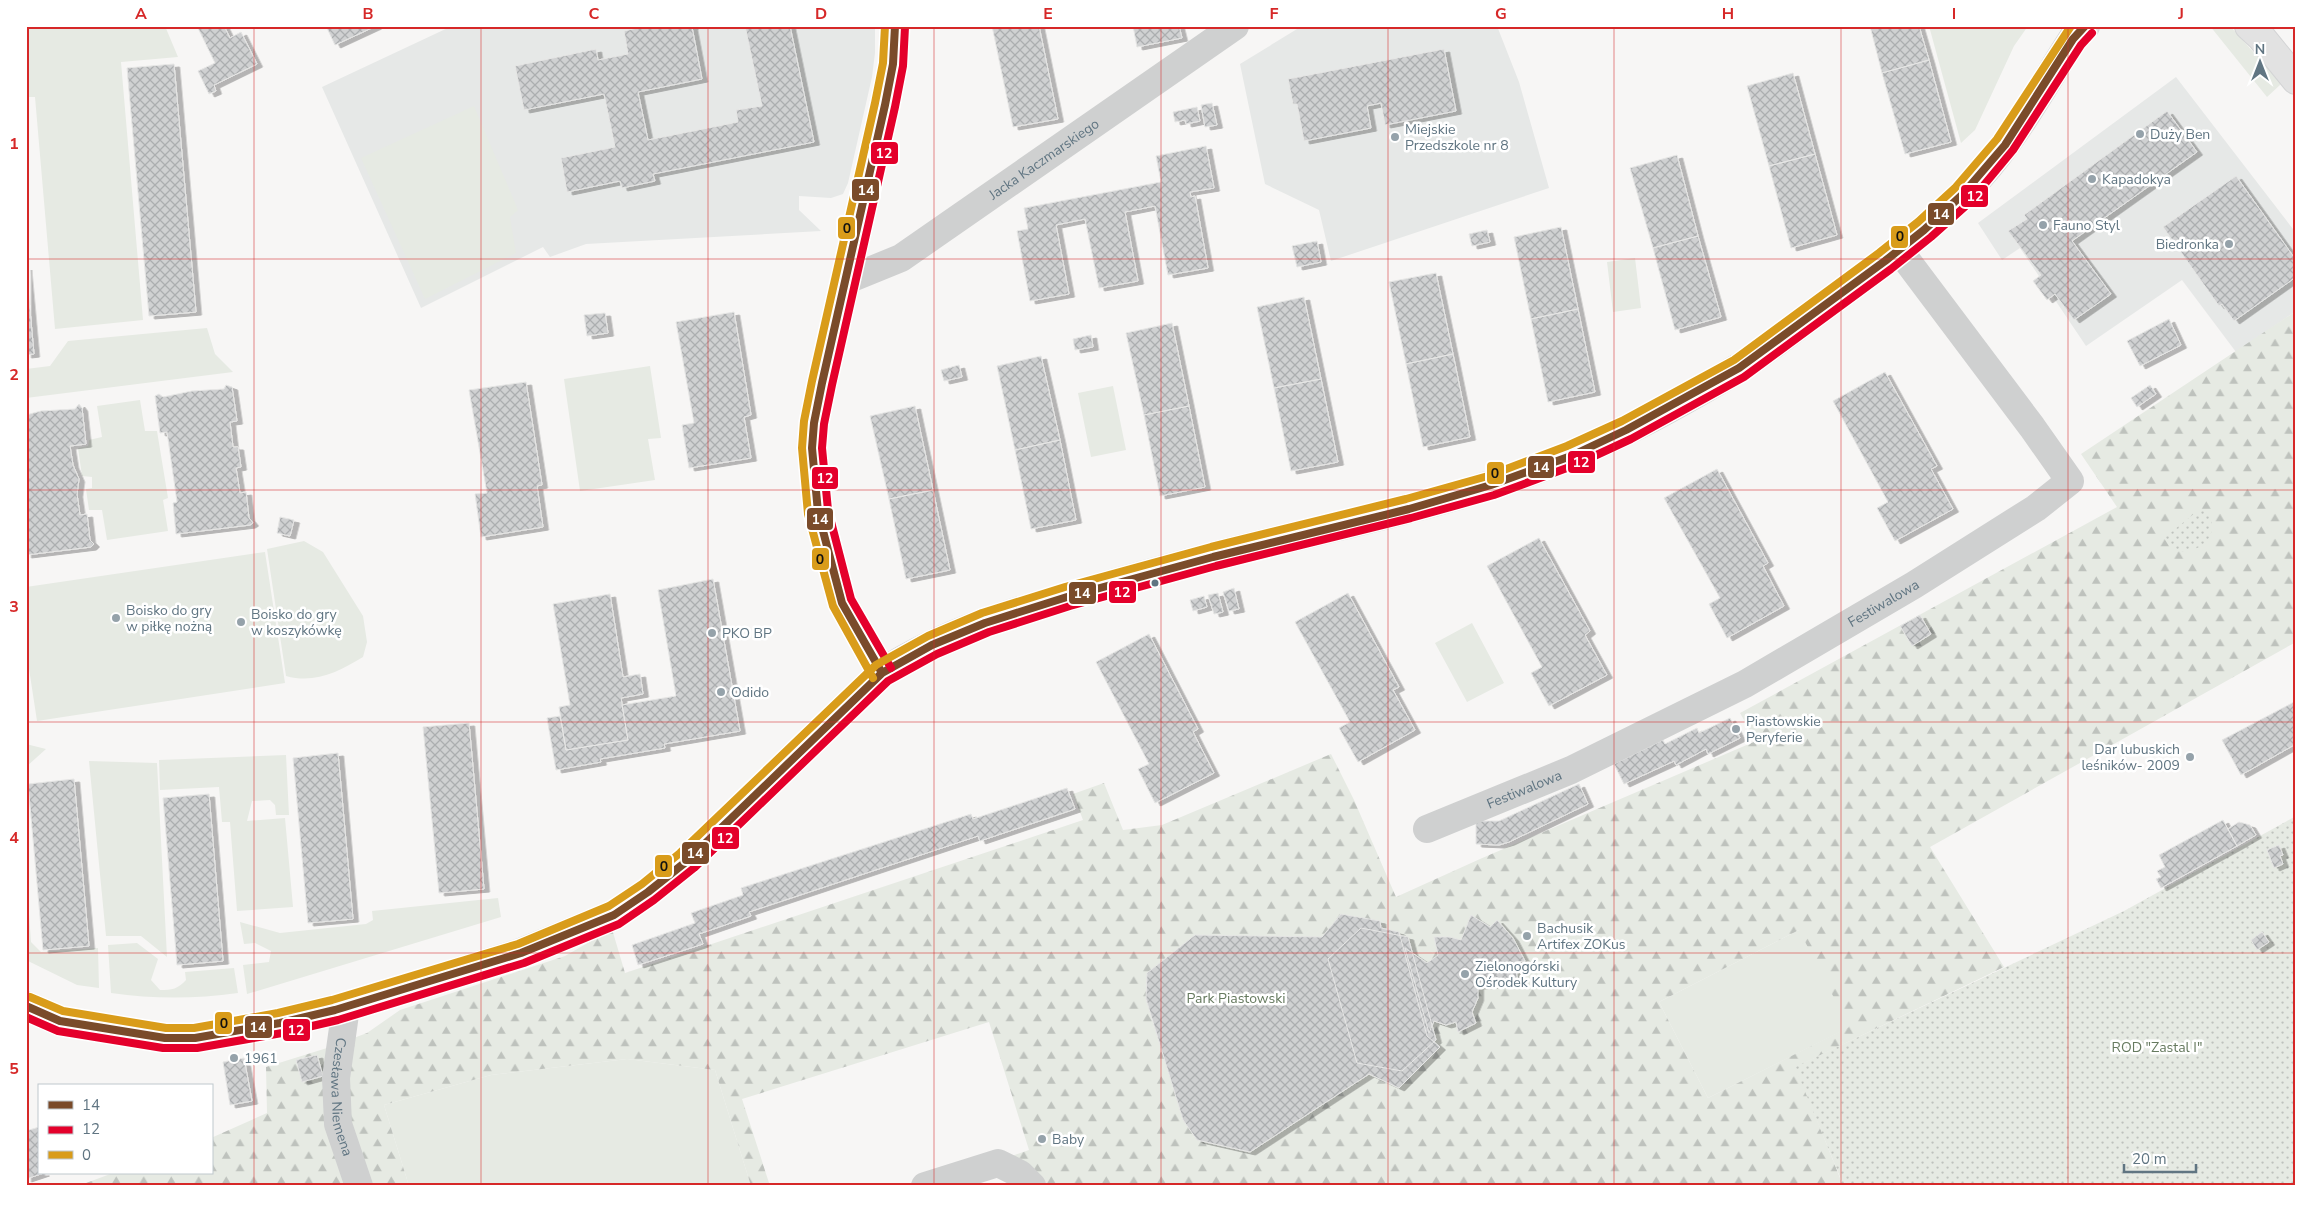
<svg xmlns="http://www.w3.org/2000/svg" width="2322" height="1212" viewBox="0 0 2322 1212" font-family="'Nunito Sans',sans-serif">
<defs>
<pattern id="forest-firs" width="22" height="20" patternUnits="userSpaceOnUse" patternTransform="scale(1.25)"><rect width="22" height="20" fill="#e6eae3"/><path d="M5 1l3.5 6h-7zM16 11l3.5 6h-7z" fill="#bec2bd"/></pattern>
<pattern id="garden-dots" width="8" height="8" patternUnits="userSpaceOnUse" patternTransform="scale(1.25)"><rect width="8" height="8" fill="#e6eae3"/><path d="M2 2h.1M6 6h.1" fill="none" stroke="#bec2bd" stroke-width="1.8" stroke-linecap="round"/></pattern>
<pattern id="building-cross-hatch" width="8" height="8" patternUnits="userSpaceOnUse" patternTransform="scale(1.25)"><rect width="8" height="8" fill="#d0d1d2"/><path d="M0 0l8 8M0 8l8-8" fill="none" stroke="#acaeb0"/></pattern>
<filter id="shadow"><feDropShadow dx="5.5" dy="3" stdDeviation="0" flood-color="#0004"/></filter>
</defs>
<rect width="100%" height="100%" fill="#f7f6f5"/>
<!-- built -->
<path fill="#e6e8e7" d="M452 26H875V53L872 77 848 183 843 194 831 198 799 196V210L821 231 586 244 550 257 543 247 421 308 322 87Z
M1302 26H1497L1519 82 1549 188 1331 261 1319 210 1265 184 1240 64Z
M2176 77 2296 233V311L2236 352 2182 280 2086 346 2020 248 2002 260 1978 223Z"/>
<!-- green -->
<path fill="#e6eae3" d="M26 26H165L178 57 121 62 143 320 55 329 35 97H26Z
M1929 26H2028L2014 46 1975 130 1961 143Z
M2210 26H2230L2281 83 2280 85 2267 97Z
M474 106 518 210 510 217 516 253 425 299 361 158Z
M1635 258 1641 308 1613 312 1607 262Z
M207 328 215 354 233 372 26 398V369L50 366 68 341Z
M650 366 661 438 648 439 655 480 580 491 564 379Z
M1113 386 1126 450 1091 457 1078 393Z
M140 400 145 431H157L168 498 163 500 168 531 107 540 102 510H89L86 489 92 488V477L82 476 78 448 88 446 89 440 102 437 97 406Z
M304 541 323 552 363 616 367 642 363 657C338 672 315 684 286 676L267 549Z
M265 552 285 683 37 721 26 649V587Z
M1472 623 1504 683 1467 702 1435 643Z
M26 744 46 749 26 767Z
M286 755 289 815H276L275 805 270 800 252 801 247 821 285 818 293 907 237 911 230 822H222L219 787 160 790 159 760Z
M89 761 157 763 167 957 141 936H106Z
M1929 855 1850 1027 1708 1098 1659 1002 1799 930Z
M26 872 31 942 41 952 98 948 99 988 77 985 26 960Z
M498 898 501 917 247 994 243 965 269 962 271 951 255 943 244 944 240 922 280 933 366 924 373 920 372 911Z
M137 943 158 959 151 980 160 990C172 990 178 989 186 980L185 972 234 968 238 993C194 999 154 999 111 993L108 945Z
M627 1059 715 1070 751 1186H409L384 1105 491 1075Z"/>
<!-- forest -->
<path fill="url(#forest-firs)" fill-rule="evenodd" d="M2296 311V642L1930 847 2004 967 1796 1067 1842 1183 1834 1186H1011L1009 1157 1029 1150 989 1022 742 1099 770 1186H751L715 1070 627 1059 491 1075 384 1105 409 1186H78L113 1173H211V1138L267 1113 266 1067 327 1048 367 1033 400 1010 565 956 612 929 625 973 1083 820 1073 794 1104 783 1123 830 1162 825 1331 754 1354 800 1396 897 1480 859 1756 741 1740 713 2117 507 2081 454ZM1799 930 1849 1027 1708 1098 1659 1002Z"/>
<!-- garden -->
<path fill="url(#garden-dots)" d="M2200 509 2208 512C2221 537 2200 554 2175 551L2169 546 2164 538Z
M2296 816V1186H1834L1842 1182 1795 1067 2124 911Z"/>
<!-- building -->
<path fill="url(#building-cross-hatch)" stroke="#e6e6e5" filter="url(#shadow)" d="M197 26H224L230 38 241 32 257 64 214 85 216 91 209 94 198 71 215 63Z
M326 26H376L335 45Z
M647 26H693L692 27 702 79 638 92 648 140 738 122 736 110 762 106 745 26H790L814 142 653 174 655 181 641 184 622 188 620 181 567 192 561 158 615 147 604 94 524 110 515 66 596 49 598 60 628 54 624 31Z
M992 26H1039L1058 119 1013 127Z
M1133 26H1179L1182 38 1137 47Z
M1870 26H1919L1929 60 1882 73Z
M1444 49 1456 111 1385 125 1381 103 1367 106 1371 128 1304 141 1297 104H1293L1288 79Z
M1929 60 1951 142 1905 154 1882 73Z
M174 64 196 312 149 316 127 68Z
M1793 73 1815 154 1769 166 1747 86Z
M1212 103 1217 125 1205 127 1201 105Z
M1197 107 1200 121 1186 124 1185 120 1175 122 1173 112Z
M2167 111 2197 152 2072 241 2111 294 2074 320 2055 294 2047 300 2033 281 2041 275 2008 231 2027 219 2024 215Z
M1206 146 1214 188 1190 192 1191 197 1195 196 1208 268 1168 275 1155 206 1125 212 1138 281 1099 288 1085 219 1056 225 1069 294 1030 301 1017 231 1028 229 1024 208 1161 182 1156 156Z
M1815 154 1837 235 1791 248 1769 166Z
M1677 155 1698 236 1653 248 1630 168Z
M2236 176 2296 260V277L2234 321 2222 304 2219 306 2163 227Z
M1561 227 1578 309 1531 319 1514 237Z
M1487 230 1490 242 1472 246 1469 234Z
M1698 236 1721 317 1675 330 1653 248Z
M1317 241 1321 262 1297 267 1292 246Z
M26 267 34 354 26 355Z
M1436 273 1453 354 1406 364 1389 282Z
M1304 297 1321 379 1274 388 1257 307Z
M1578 309 1595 392 1548 402 1531 319Z
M734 312 751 415 744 417 751 458 689 468 682 425 694 423 676 322Z
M605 313 608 333 587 336 584 315Z
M2169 319 2181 345 2140 366 2127 341Z
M1172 323 1189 406 1144 415 1126 333Z
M1091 335 1093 347 1075 350 1073 339Z
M1453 354 1470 437 1423 447 1406 364Z
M1041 356 1060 440 1015 450 997 366Z
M959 365 962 377 944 381 941 370Z
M1885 372 1937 466 1931 469 1953 509 1895 541 1877 508 1888 502 1833 401Z
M1321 379 1338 462 1291 471 1274 388Z
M526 382 542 485 537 486 543 527 481 537 475 494 487 493 469 390Z
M226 385 232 387 237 421 230 422 233 447H238L241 467 236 468 240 493 246 492 249 518 253 523 250 525 176 534 173 503 177 502 167 432 160 433 155 396 159 394 163 397 192 391 224 389Z
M2150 385 2156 394 2137 407 2131 398Z
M79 404 82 408 86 444 70 446 73 465 79 479 77 494 80 515 87 514 90 540 94 544 91 547 26 555V415L41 411 75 409Z
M915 406 933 490 889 499 870 416Z
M1189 406 1205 487 1160 496 1144 415Z
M1060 440 1076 520 1031 529 1015 450Z
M1717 469 1768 563 1763 566 1784 606 1727 638 1709 604 1720 598 1664 498Z
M933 490 950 570 906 579 889 499Z
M280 517 294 520 290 536 277 533Z
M1539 538 1590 631 1585 635 1607 675 1549 706 1531 673 1542 667 1487 566Z
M713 579 740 731 664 744 665 748 600 759 601 762 556 770 547 718 560 716 566 750 628 740 622 705 676 696 658 590Z
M1234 588 1239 609 1229 611 1223 592Z
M1218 593 1223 612 1214 614 1208 595Z
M1348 593 1399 687 1393 690 1415 730 1358 762 1339 728 1350 722 1295 622Z
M610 594 623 677 640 674 643 694 621 698 628 740 566 750 559 707 570 705 553 604Z
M1204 596 1207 607 1193 611 1190 600Z
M1920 615 1931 634 1912 646 1900 626Z
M1149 634 1198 729 1193 732 1214 773 1155 803 1138 769 1149 764 1096 662Z
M2296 701V744L2241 775 2222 740Z
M1730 718 1740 738 1708 754 1706 749 1676 765 1674 761 1624 784 1614 764 1663 740 1665 744 1697 728 1699 733Z
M469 723 484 889 439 893 423 727Z
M338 753 353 919 308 923 293 758Z
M74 779 89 946 43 950 28 784Z
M1579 784 1588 804 1509 842 1499 845 1476 844V821H1499Z
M1067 788 1075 809 980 841 978 836 749 912 751 916 699 934 703 944 638 965 632 945 695 923 691 913 743 895 741 888 971 814 973 819Z
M209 794 223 961 177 965 163 798Z
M2223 820 2237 846 2161 888 2156 879 2161 877 2157 871 2165 867 2159 855Z
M2239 822 2250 825 2256 835 2237 846 2228 829Z
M2279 845 2283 855 2280 856 2283 864 2274 868 2267 850Z
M1341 914 1380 921 1381 928 1399 932 1427 1036 1440 1047 1399 1088 1369 1074 1250 1152 1197 1140 1183 1120 1146 999 1147 973 1195 935 1322 937Z
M1471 915 1490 927 1497 920 1513 938 1525 961 1515 962 1518 984 1478 986V998L1472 1012 1476 1023 1458 1032 1456 1022 1446 1025 1434 1021 1429 1033 1405 948 1427 963 1438 955 1434 937H1450L1461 940Z
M1361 928 1408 937 1436 1040 1402 1071 1357 1063 1328 959Z
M2262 932 2269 942 2257 950 2251 940Z
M317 1055 323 1076 302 1082 296 1060Z
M244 1058 252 1101 230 1105 223 1062Z
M39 1127V1173H44L26 1179V1131Z"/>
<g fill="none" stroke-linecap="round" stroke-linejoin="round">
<!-- secondary casing -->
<g stroke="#d3d4d5" stroke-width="30">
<path id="secondary" d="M2249 26 2261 37 2296 80
M26 1006 60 1021 165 1038H195L280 1023 335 1010 521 953 614 915 648 892 687 861 882 673C947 630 1021 610 1095 589 1158 571 1221 554 1284 539 1395 513 1507 488 1610 438 1654 418 1697 393 1739 368 1768 349 1795 327 1824 306 1878 267 1934 227 1979 177 2016 136 2043 85 2073 39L2085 26"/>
</g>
<!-- street -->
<g stroke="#cfd0d0" stroke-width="28">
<path id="s1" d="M847 280 901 258 1235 26"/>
<path d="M882 673 842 603 818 512 812 448 814 423 822 383 847 280 885 105 893 64 895 26"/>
<path id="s2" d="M1427 829 1571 770 1745 684 1914 585 2036 508 2070 481 2032 427 1899 250"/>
<path id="s3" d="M346 1007 336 1078 338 1124 359 1186"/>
<path d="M925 1186 998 1163 1020 1174 1032 1186"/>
</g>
<!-- secondary -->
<use href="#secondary" stroke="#e2e2e2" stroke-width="28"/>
<!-- bus-1 casing -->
<g stroke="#fff" stroke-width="11">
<path id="bus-1" d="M882 673 842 603 818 512 812 448 814 423 822 383 885 105 893 64 895 26
M26 1006 60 1021 165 1038H195L280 1023 335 1010 521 953 614 915 648 892 687 861 882 673 932 645 985 623 1067 597 1213 557 1409 509 1491 485 1571 456 1626 430 1739 368 1885 261 1924 230 1962 195 2005 145 2073 39 2085 26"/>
</g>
<!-- bus-2 casing -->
<g stroke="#fff" stroke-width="11">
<path id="bus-2" d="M891 668 851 599 828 510 822 448 824 424 832 385 895 107 903 66 905 27
M26 1017 58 1031 163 1048H197L282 1033 338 1020 524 963 619 924 654 900 694 868 888 681 937 654 989 632 1070 606 1216 566 1411 518 1494 495 1575 465 1631 439 1744 377 1891 269 1931 237 1969 203 2013 150 2081 45 2092 33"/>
</g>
<!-- bus-3 casing -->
<g stroke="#fff" stroke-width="11">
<path id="bus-3" d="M873 678 833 606 808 514 802 448 804 421 812 381 875 103 883 63 885 26
M30 997 63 1011 166 1028H194L278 1013 332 1000 518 944 609 906 642 884 680 853 876 665 928 636 982 613 1065 587 1211 547 1406 499 1488 476 1567 446 1622 421 1734 360 1879 253 1918 222 1955 188 1997 139 2071 26"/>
</g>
<!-- bus-1 -->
<use href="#bus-1" stroke="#7a4b2a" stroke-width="8"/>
<!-- bus-2 -->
<use href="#bus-2" stroke="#e4002b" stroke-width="8"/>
<!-- bus-3 -->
<use href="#bus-3" stroke="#d99c1a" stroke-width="8"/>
</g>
<!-- grid -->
<path fill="none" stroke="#d62828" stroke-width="1" stroke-opacity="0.55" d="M254 26V1186M481 26V1186M708 26V1186M934 26V1186M1161 26V1186M1388 26V1186M1614 26V1186M1841 26V1186M2068 26V1186M26 259H2296M26 490H2296M26 722H2296M26 953H2296"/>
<!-- markers -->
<g fill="#95a2aa" stroke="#fff" stroke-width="2">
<circle cx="2140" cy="134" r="5"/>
<circle cx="1395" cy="137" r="5"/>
<circle cx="2092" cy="179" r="5"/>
<circle cx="2043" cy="225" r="5"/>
<circle cx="2229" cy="244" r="5"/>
<circle cx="116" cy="618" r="5"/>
<circle cx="241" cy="622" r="5"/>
<circle cx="712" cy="633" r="5"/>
<circle cx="721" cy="692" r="5"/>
<circle cx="1736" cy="729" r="5"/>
<circle cx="2190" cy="757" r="5"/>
<circle cx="1527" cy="936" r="5"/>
<circle cx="1465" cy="974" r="5"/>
<circle cx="234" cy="1058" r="5"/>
<circle cx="1042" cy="1139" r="5"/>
</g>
<circle fill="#607582" stroke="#fff" stroke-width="2" cx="1155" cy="583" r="4.5"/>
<g text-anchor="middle" stroke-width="5" stroke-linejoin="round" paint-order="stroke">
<!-- poi labels -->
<g font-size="14" fill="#607582" stroke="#fff" text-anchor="start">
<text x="1405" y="134">Miejskie<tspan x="1405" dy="16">Przedszkole nr 8</tspan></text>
<text x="2150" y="139">Duży Ben</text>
<text x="2102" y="184">Kapadokya</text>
<text x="2053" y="230">Fauno Styl</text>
<text x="2219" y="249" text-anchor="end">Biedronka</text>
<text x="126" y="615">Boisko do gry<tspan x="126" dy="16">w piłkę nożną</tspan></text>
<text x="251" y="619">Boisko do gry<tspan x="251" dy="16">w koszykówkę</tspan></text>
<text x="722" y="638">PKO BP</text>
<text x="731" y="697">Odido</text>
<text x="1746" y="726">Piastowskie<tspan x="1746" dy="16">Peryferie</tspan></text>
<text x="2180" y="754" text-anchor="end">Dar lubuskich<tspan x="2180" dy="16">leśników- 2009</tspan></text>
<text x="1537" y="933">Bachusik<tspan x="1537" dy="16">Artifex ZOKus</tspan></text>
<text x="1475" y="971">Zielonogórski<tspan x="1475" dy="16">Ośrodek Kultury</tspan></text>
<text x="244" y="1063">1961</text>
<text x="1052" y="1144">Baby</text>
</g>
<!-- street labels -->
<g font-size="14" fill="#607582" stroke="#fff">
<text dy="5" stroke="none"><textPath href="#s1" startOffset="232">Jacka Kaczmarskiego</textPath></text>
<text dy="5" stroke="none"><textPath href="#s2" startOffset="510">Festiwalowa</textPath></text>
<text dy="5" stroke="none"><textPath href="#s2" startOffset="105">Festiwalowa</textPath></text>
<text dy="5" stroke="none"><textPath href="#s3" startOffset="91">Czesława Niemena</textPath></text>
</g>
<!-- park labels -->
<g font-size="14" fill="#667a5f" stroke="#fff">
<text x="1236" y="1003">Park Piastowski</text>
<text x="2157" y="1052">ROD "Zastal I"</text>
</g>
</g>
<g stroke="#fff" stroke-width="2">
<rect x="870" y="141" width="29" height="24" rx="5" fill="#e4002b"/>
<rect x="851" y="178" width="29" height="24" rx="5" fill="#7a4b2a"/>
<rect x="1960" y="184" width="29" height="24" rx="5" fill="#e4002b"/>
<rect x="1927" y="202" width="28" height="24" rx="5" fill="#7a4b2a"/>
<rect x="837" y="216" width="19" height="24" rx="5" fill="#d99c1a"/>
<rect x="1890" y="225" width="19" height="24" rx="5" fill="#d99c1a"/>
<rect x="1567" y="450" width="29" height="24" rx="5" fill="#e4002b"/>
<rect x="1527" y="455" width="28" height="24" rx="5" fill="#7a4b2a"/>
<rect x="1486" y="461" width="19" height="24" rx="5" fill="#d99c1a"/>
<rect x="811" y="466" width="28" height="24" rx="5" fill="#e4002b"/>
<rect x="806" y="507" width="28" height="24" rx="5" fill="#7a4b2a"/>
<rect x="811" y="547" width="19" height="24" rx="5" fill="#d99c1a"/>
<rect x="1108" y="580" width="29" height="24" rx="5" fill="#e4002b"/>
<rect x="1068" y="581" width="29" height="24" rx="5" fill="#7a4b2a"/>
<rect x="711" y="826" width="29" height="24" rx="5" fill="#e4002b"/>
<rect x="681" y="841" width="29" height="24" rx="5" fill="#7a4b2a"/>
<rect x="654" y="854" width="19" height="24" rx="5" fill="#d99c1a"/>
<rect x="214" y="1011" width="19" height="24" rx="5" fill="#d99c1a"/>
<rect x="244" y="1015" width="29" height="24" rx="5" fill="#7a4b2a"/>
<rect x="282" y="1018" width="29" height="24" rx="5" fill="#e4002b"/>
</g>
<g font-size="14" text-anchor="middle" font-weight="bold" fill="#fff">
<text x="884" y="158">12</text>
<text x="866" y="195">14</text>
<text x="1975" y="201">12</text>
<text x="1941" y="219">14</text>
<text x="1581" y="467">12</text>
<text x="1541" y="472">14</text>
<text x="825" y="483">12</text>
<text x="820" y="524">14</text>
<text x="1122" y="597">12</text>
<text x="1082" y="598">14</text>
<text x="725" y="843">12</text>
<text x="695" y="858">14</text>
<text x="258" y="1032">14</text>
<text x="296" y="1035">12</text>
</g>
<g font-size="14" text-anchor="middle" font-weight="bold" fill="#111">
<text x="847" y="233">0</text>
<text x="1900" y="241">0</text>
<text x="1495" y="478">0</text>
<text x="820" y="564">0</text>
<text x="664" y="871">0</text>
<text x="224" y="1028">0</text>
</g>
<!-- border -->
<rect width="2322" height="1212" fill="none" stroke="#ffffff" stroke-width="55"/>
<!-- legend -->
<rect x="38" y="1084" width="175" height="90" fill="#ffffff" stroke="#bfc8cd"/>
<rect x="48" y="1101" width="25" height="8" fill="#7a4b2a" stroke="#bfc8cd"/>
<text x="82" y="1110" font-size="15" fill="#607582">14</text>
<rect x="48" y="1126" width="25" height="8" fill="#e4002b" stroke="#bfc8cd"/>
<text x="82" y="1134" font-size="15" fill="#607582">12</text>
<rect x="48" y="1151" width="25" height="8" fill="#d99c1a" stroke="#bfc8cd"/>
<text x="82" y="1160" font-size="15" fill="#607582">0</text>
<!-- north arrow -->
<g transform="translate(2260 62)" stroke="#ffffff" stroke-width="4" paint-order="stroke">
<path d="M0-4L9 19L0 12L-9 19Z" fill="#607582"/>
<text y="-8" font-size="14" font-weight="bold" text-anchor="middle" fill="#607582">N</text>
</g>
<!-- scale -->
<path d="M2124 1164v8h72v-8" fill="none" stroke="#607582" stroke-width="2.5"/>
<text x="2132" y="1164" font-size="15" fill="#607582" stroke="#ffffff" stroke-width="4" paint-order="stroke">20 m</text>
<rect x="28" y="28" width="2266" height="1156" fill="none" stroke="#d62828" stroke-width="2"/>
<g font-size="16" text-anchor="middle" font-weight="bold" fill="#d62828">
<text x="141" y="19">A</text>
<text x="368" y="19">B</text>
<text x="594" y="19">C</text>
<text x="821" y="19">D</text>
<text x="1048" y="19">E</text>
<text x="1274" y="19">F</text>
<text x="1501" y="19">G</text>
<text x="1728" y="19">H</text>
<text x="1954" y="19">I</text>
<text x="2181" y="19">J</text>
<text x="14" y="149">1</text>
<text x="14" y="380">2</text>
<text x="14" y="612">3</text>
<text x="14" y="843">4</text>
<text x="14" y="1074">5</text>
</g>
</svg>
